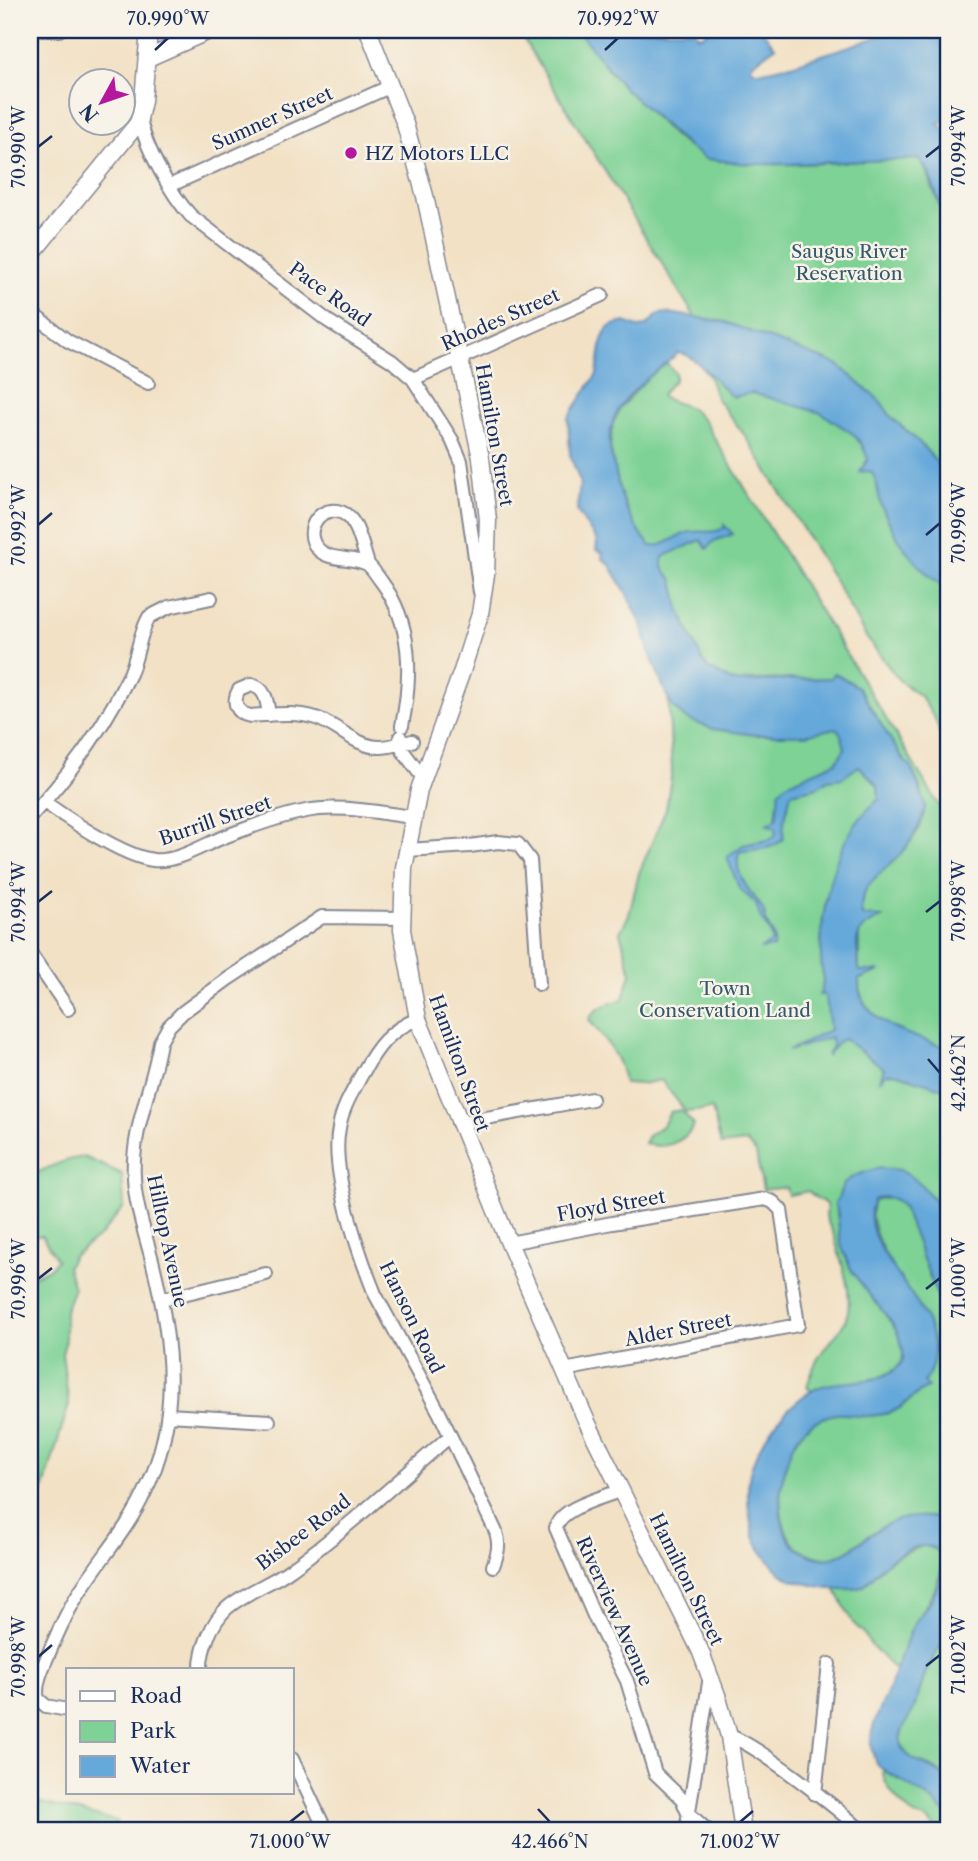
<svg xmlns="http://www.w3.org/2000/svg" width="978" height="1861" viewBox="0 0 978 1861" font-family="'Libre Caslon Text',serif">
<rect width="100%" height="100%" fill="#f7f3e8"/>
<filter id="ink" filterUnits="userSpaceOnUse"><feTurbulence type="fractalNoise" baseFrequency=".0143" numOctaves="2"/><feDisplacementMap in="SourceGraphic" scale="14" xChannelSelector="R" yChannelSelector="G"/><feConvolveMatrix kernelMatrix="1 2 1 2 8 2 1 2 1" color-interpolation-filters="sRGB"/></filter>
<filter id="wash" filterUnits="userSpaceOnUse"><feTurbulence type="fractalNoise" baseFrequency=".00686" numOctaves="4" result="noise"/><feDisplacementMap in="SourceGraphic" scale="28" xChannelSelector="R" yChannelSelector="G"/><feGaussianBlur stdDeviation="1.57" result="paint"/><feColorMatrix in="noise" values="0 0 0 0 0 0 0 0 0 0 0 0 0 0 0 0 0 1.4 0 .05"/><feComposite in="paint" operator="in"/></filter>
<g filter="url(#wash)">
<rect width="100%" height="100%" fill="#f2e1c5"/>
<!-- green -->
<path fill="#7ed295" stroke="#4c807a" stroke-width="2" d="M518 30H592C595 62 614 78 637 99 656 118 677 143 701 155 714 162 724 160 737 162 798 169 858 158 919 159L922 161 948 227V475L919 442 892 418 880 401 837 364 725 322 695 317Z
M685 353 730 358 853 430 948 564V745L940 734 936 721 921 697 899 680 866 637 833 578 746 437 717 399 708 375 697 361Z
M667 363 675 373V379L661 395 663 398 691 408 704 421 948 820V1048C914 1036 857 1024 859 979L880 971H859V935L861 928 881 917 862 916C856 886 881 874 899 856 902 854 916 834 918 830 939 793 901 759 884 730 876 715 866 698 854 685 850 680 842 678 837 674L834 673 831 678 749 680 733 684 702 681 619 491 610 447 613 423 621 407 649 376Z
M668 691 830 716 885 792 823 917 821 944 824 995 826 998 948 1084V1237L924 1194 841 1192C840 1195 838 1198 837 1202 835 1216 845 1260 852 1271 867 1295 913 1335 901 1364 878 1387 840 1380 811 1391L807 1387C810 1376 815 1362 822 1352 832 1339 845 1328 848 1311 852 1289 840 1258 834 1236 830 1222 824 1225 827 1206 822 1199 814 1199 809 1191L788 1195 786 1187 763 1190 756 1153 746 1142 721 1145 712 1109 686 1112 661 1080 641 1084 624 1083C621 1058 605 1039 589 1020 595 1007 610 1003 623 999L631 973 620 932 629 915 639 873 666 809 672 771Z
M681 1110 694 1125C685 1142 663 1151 644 1143L648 1136 664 1124 670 1112Z
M84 1157 122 1174 124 1207 101 1235 73 1256 67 1267 74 1288 65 1311V1343L62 1354 69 1404 30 1534V1278L49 1269 57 1260 42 1236H37L30 1240V1176C47 1168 65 1159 84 1157Z
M890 1197 895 1199 905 1210 935 1290 948 1317V1520C924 1514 898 1517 877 1530 859 1540 850 1554 829 1559 800 1554 788 1546 782 1517 775 1477 789 1422 836 1414 843 1413 850 1415 857 1416 866 1416 880 1415 889 1413 904 1409 912 1396 924 1389 923 1375 938 1359 934 1343 924 1302 859 1239 874 1200Z
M925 1545 938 1551 942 1557V1569L934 1591 913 1626 895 1670 869 1643 864 1633 853 1623 835 1589 863 1587 884 1565 899 1555Z
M948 1632V1778L934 1768 911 1759 902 1747 900 1740 905 1722 913 1711 926 1671Z
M883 1770C895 1776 941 1804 947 1815 949 1819 948 1826 948 1831H937C925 1814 921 1821 910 1812 899 1803 882 1784 883 1770Z
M30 1800 117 1821V1822L113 1831H30Z"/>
<!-- water -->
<path fill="#65a8da" stroke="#406c9c" stroke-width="2" d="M577 30H695L699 37 710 30H760L763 31 775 47 752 64 751 68 758 72 791 65 896 31 948 30V120L937 123 948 132V227L928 171 919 159 791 164H748L706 159 690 148 625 89Z
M669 313 725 322 837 364 880 401 892 418 919 442 948 475V589C916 570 896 541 882 507 878 496 878 485 873 474L869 471 860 472 868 459 862 445 853 434 821 413 752 393 732 397C719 385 694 353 678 353 651 377 605 404 610 446 611 457 615 468 617 478 621 502 634 528 651 546 664 547 672 538 684 534 698 528 710 536 724 528V525L733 534 714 541 707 549 701 540 664 556 662 560 664 570 673 580 679 609 702 660 709 669 734 682 831 678 834 673 858 687 904 761 910 765C916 778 921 792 925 804 926 810 923 815 921 820 918 829 906 849 899 856 881 873 856 887 862 916L884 917C850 930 857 938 859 971H880L859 979C855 1023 916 1037 948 1048V1090L895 1073 886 1074 879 1081 884 1069 881 1066 844 1039 838 1042 826 1057 832 1046 831 1037 788 1051 830 1030 826 998 824 995H819C827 983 820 967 821 953 822 897 835 836 879 799L878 786 859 766 842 778 828 780 818 787 791 793 784 822 783 839C771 851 755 849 739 852 733 874 749 890 761 906 765 911 764 916 766 922 770 931 777 937 773 947L760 949 772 942 770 932 761 919 756 904 739 888 727 857 743 845 768 840 775 836 776 828 767 824 776 819 779 791 786 784 836 762 845 748 840 733 836 728 805 735H755L713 729 686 719 672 706 666 694 647 646 643 627 626 592 610 565 602 558 603 553 596 550 597 541 577 511 580 482 570 455 568 418 597 374 602 340 607 329 613 325 625 322 638 327 646 326 659 314Z
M879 1168 900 1170 919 1182 936 1202 948 1223V1317L935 1290 903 1207C895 1198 885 1194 874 1200 849 1253 969 1318 924 1382L928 1388C913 1392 905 1409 888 1413 879 1415 866 1417 857 1416 850 1415 843 1413 836 1414 793 1422 785 1459 780 1495 779 1511 783 1539 797 1548 837 1576 854 1541 886 1525 904 1515 929 1515 948 1520V1632L926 1671 913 1711C880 1758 917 1756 948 1778V1817C937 1801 917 1792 902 1781 891 1773 879 1771 874 1757 864 1734 880 1712 888 1691 896 1670 903 1647 913 1626 916 1619 921 1615 925 1609 935 1595 946 1570 940 1553 922 1534 891 1558 876 1572 872 1577 867 1585 861 1587 846 1593 791 1584 779 1572 770 1563 756 1546 753 1533 748 1509 745 1489 752 1465 762 1436 795 1393 826 1385 851 1379 889 1386 903 1360 907 1326 864 1296 850 1267 845 1256 839 1243 839 1230 838 1220 839 1213 835 1203 840 1198 839 1193 842 1187 848 1175 867 1172 879 1168Z"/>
</g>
<g filter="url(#ink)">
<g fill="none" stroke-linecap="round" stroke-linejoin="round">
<!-- street casing -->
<g stroke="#868892" stroke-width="16">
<path id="street" d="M37 30H59
M140 118C144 146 172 196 191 216L328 321 392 361 413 379 452 440 461 461 480 592
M169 186 391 86
M30 312 68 341 148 383
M413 379 602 295
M368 564C362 548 358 514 337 511 317 508 304 532 317 548 329 562 352 556 367 564 372 567 377 576 381 581 413 624 412 675 402 726
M269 715C267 701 266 688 251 685L239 690C232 702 236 713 250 716 272 715 294 711 316 718 338 725 356 747 380 747 390 747 402 743 412 741
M400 737 403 751 423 778
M44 802C70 820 122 856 153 860 176 863 203 845 224 837 250 827 279 816 306 811 340 804 378 813 413 817
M30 817C71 773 104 728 130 674 138 656 139 634 149 617L169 607 211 598
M407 850 470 846 498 842 518 844 530 860 539 984
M30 953 68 1009
M418 1019C389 1030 377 1047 362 1074 353 1091 342 1108 339 1128 330 1171 359 1254 375 1294L440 1414 496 1532C500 1545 498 1553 493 1566
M458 1123 592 1099
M509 1243 612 1223 765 1199 773 1202 781 1210 798 1325 564 1370
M162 1299 266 1274
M168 1415 269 1421
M619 1491C602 1498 559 1508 556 1528L595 1618 627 1681 655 1773 682 1799 688 1813 708 1831
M201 1670C200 1650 212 1622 227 1608 245 1592 271 1584 291 1569 347 1529 398 1481 450 1436
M68 1710 46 1706 38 1699C34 1685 43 1667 49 1653 57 1634 66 1614 77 1596 98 1561 127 1531 144 1494 182 1418 172 1339 152 1260 145 1233 135 1205 134 1177 131 1131 153 1086 160 1042L169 1026 183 1012 228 979 322 917 402 918
M729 1736C753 1742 842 1811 861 1831
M292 1759 326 1831
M815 1794 829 1664
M686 1831 710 1676"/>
</g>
<!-- secondary casing -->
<g stroke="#868892" stroke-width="19">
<path id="secondary" d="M368 30 405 124 425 196 481 458 488 520 486 574 480 614 462 671 419 790 404 868 402 930 418 1019 509 1243 587 1422 700 1650 717 1695 729 1736 743 1831
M148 58 211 30
M30 256 138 123 143 101 149 30"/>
</g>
<!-- street -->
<use href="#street" stroke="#fff" stroke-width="12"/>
<!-- secondary -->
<use href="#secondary" stroke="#fff" stroke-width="16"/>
</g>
</g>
<!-- ticks -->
<path fill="none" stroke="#1b2f5e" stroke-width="2.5" d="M155 50 168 38M605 50 618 38M38 147 52 136M926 157 940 146M38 525 52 513M926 535 940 523M38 902 52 891M926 912 940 901M928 1059 940 1073M38 1279 52 1268M926 1289 940 1278M38 1657 52 1645M926 1666 940 1655M538 1809 550 1822M290 1822 304 1811M740 1822 753 1811"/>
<!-- markers -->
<circle fill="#b5179e" stroke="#f7f3e8" stroke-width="2.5" cx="351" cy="153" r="7"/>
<g text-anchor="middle" stroke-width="5" stroke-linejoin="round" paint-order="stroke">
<!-- street labels -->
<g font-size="19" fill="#1b2f5e" stroke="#f7f3e8">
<text transform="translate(272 118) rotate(-24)" y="7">Sumner Street</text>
<text transform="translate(330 294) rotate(36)" y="7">Pace Road</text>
<text transform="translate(500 319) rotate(-24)" y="7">Rhodes Street</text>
<text transform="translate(495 435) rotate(80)" y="7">Hamilton Street</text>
<text transform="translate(215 820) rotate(-19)" y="7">Burrill Street</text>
<text transform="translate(460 1063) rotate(70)" y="7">Hamilton Street</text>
<text transform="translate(611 1205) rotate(-10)" y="7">Floyd Street</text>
<text transform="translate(168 1241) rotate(78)" y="7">Hilltop Avenue</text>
<text transform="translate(412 1317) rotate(64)" y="7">Hanson Road</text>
<text transform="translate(678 1329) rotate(-11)" y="7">Alder Street</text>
<text transform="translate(303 1532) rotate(-37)" y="7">Bisbee Road</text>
<text transform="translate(687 1579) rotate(64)" y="7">Hamilton Street</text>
<text transform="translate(615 1611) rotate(66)" y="7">Riverview Avenue</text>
</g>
<!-- poi labels -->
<g font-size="19" fill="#1b2f5e" stroke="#f7f3e8" text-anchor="start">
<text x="365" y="160">HZ Motors LLC</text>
</g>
<!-- park labels -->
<g font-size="19" fill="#34586c" stroke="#f7f3e8">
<text x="849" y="258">Saugus River<tspan x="849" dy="22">Reservation</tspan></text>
<text x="725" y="995">Town<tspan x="725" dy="22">Conservation Land</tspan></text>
</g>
</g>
<!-- margin -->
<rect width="978" height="1861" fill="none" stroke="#f7f3e8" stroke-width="77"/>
<!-- legend -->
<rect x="66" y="1668" width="228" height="126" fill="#f7f3e8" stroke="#9fa5b1" stroke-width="2"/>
<rect x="80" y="1691" width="35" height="10" fill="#ffffff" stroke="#9fa5b1" stroke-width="2"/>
<text x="130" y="1703" font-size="21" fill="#1b2f5e">Road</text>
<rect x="80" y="1721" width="35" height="21" fill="#7ed295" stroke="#9fa5b1" stroke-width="2"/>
<text x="130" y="1738" font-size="21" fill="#1b2f5e">Park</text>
<rect x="80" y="1756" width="35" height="21" fill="#65a8da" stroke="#9fa5b1" stroke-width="2"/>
<text x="130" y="1773" font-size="21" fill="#1b2f5e">Water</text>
<!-- north arrow -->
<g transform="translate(102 102) rotate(230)"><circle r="33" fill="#f7f3e8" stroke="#9fa5b1" stroke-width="2"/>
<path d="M0-5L12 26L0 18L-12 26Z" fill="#b5179e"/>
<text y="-10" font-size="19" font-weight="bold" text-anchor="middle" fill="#1b2f5e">N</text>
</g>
<rect x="38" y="38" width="902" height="1784" fill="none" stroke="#1b2f5e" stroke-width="2.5"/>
<g font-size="18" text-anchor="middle" fill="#1b2f5e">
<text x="168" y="25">70.990°W</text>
<text x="618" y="25">70.992°W</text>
<text transform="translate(959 146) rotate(-90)" y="6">70.994°W</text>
<text transform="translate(19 147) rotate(-90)" y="6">70.990°W</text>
<text transform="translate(959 523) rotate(-90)" y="6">70.996°W</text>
<text transform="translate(19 525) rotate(-90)" y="6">70.992°W</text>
<text transform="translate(959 901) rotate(-90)" y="6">70.998°W</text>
<text transform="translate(19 902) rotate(-90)" y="6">70.994°W</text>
<text transform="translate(959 1073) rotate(-90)" y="6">42.462°N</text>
<text transform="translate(959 1278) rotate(-90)" y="6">71.000°W</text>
<text transform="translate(19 1279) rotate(-90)" y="6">70.996°W</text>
<text transform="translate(959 1655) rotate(-90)" y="6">71.002°W</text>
<text transform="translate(19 1657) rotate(-90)" y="6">70.998°W</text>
<text x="290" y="1848">71.000°W</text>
<text x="550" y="1848">42.466°N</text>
<text x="740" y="1848">71.002°W</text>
</g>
</svg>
